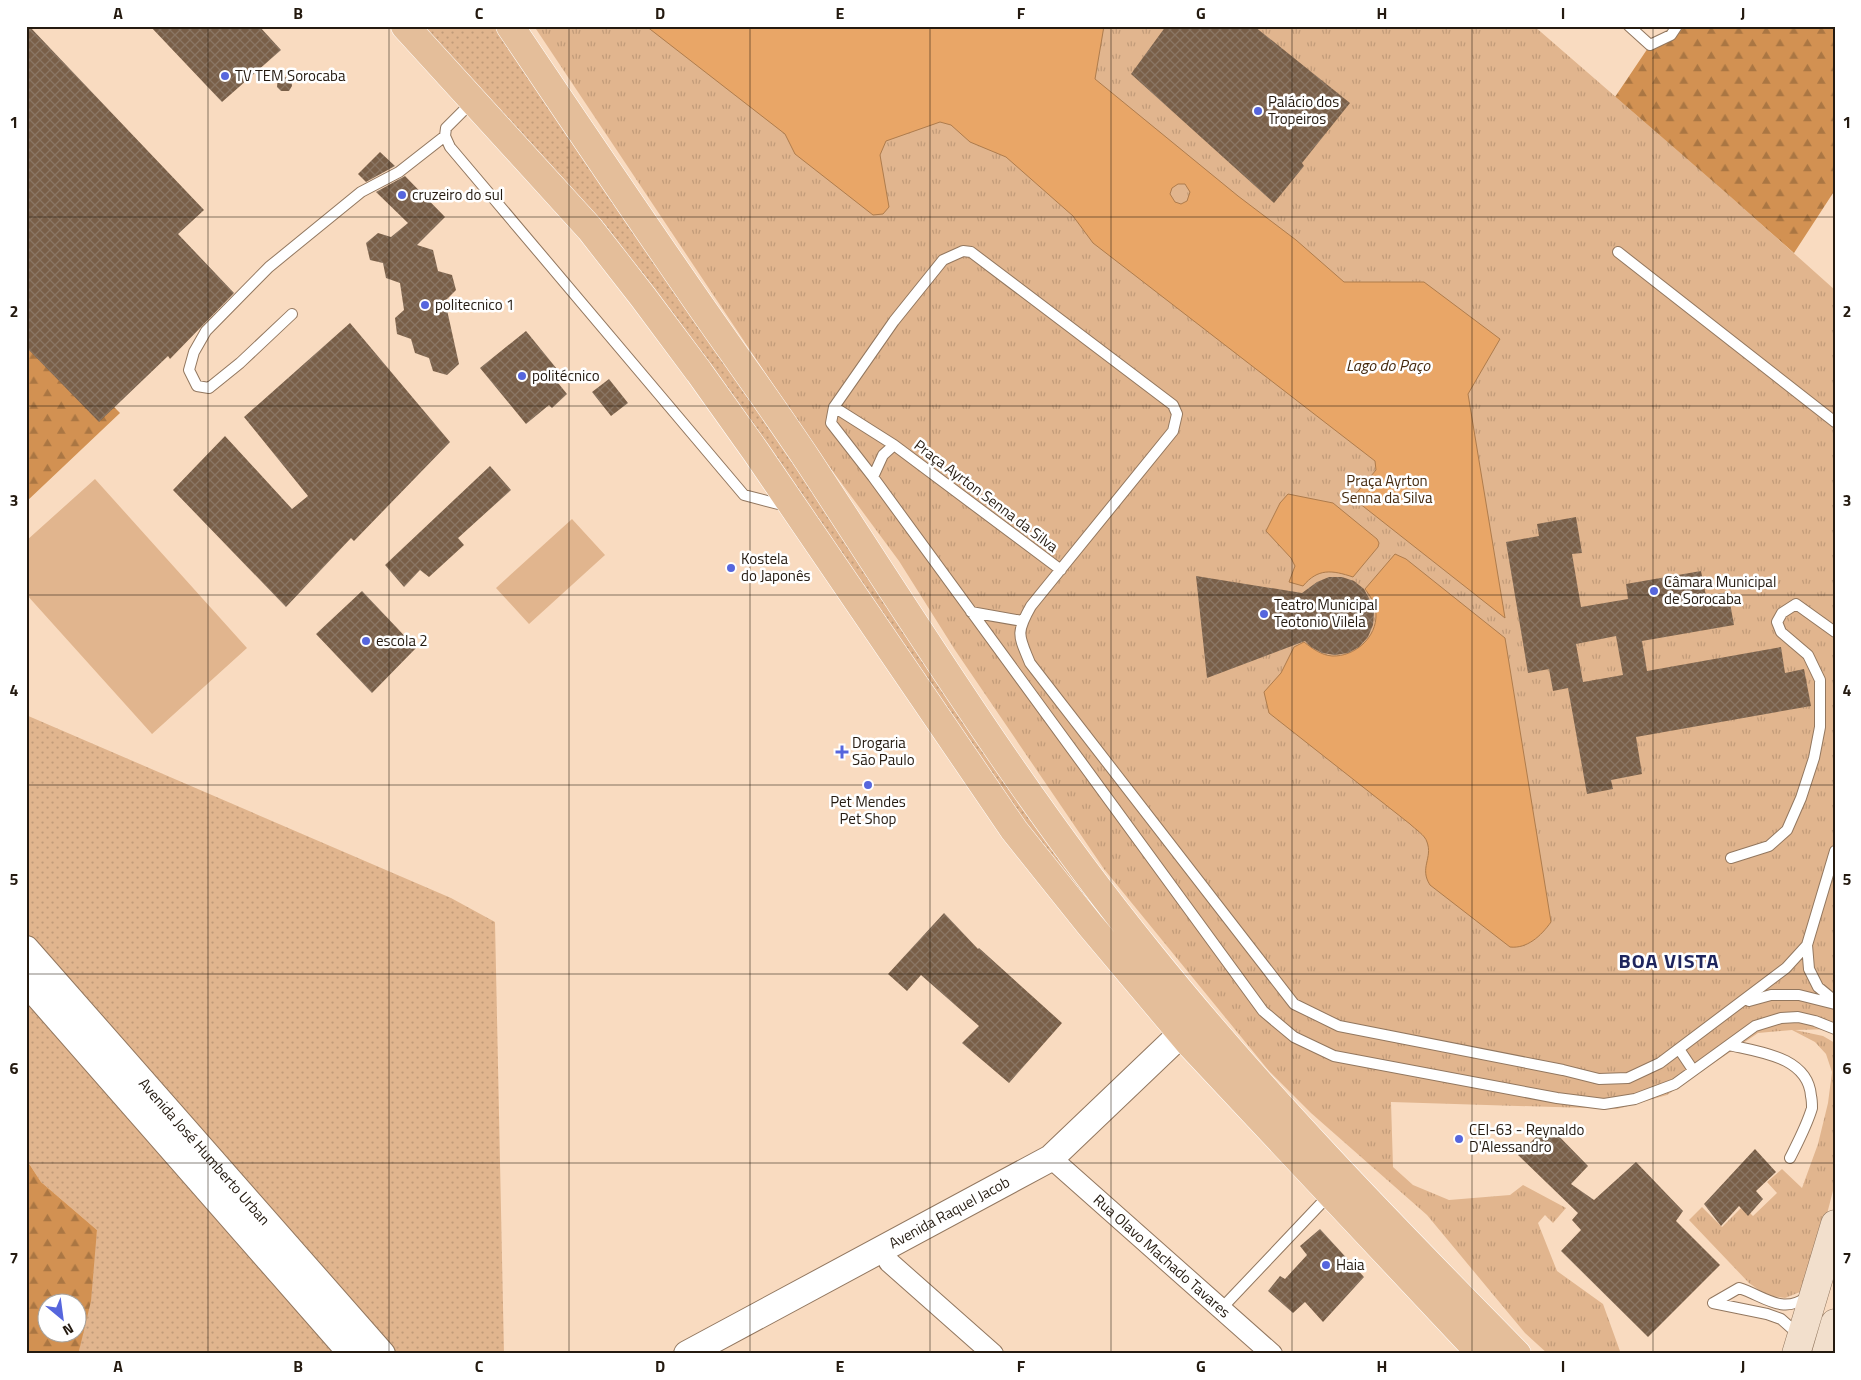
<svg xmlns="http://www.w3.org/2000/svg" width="1861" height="1380" viewBox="0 0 1861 1380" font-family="'Titillium Web',sans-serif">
<defs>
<pattern id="grass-dots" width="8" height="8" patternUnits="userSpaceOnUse" patternTransform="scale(1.25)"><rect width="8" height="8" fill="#e1b58e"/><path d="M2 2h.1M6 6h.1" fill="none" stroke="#c19b79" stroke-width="1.8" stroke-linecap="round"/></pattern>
<pattern id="forest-firs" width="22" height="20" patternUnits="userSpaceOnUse" patternTransform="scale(1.25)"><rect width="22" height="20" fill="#d29152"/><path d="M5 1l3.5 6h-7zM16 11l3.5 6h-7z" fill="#aa7643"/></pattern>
<pattern id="park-tufts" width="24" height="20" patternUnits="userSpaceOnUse" patternTransform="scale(1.25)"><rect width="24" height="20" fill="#e1b58e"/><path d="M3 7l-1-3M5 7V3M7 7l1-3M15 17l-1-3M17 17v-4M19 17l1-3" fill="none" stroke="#c19b79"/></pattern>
<pattern id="building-cross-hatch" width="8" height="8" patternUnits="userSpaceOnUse" patternTransform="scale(1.25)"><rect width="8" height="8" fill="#795f48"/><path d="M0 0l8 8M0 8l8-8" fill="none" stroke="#8a7664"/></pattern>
</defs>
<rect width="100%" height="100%" fill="#f9dbc0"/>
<!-- grass -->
<path fill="url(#grass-dots)" d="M420 26H496L742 385 972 728 1504 1354H1491L1103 929 897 645Z
M26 715 451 898 495 922 504 1354H394L26 933Z
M26 995 344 1354H80L79 1351 97 1230 41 1182 26 1159Z"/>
<!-- forest -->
<path fill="url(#forest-firs)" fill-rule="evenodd" d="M1677 26H1835V190L1794 253 1615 97 1650 45Z
M27 319 120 413 26 502V320Z
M26 1159 41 1182 97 1230 91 1301 79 1351 80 1354H26ZM48 1302H78V1332H48Z"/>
<!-- park -->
<path fill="url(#park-tufts)" d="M534 26H1534L1731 197 1835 290V1029L1795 1030 1823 1036 1835 1043V1183L1810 1280 1800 1292 1785 1298 1766 1295 1749 1283 1689 1220 1702 1207 1722 1227 1743 1206 1753 1216 1777 1193 1767 1182 1782 1169 1802 1188 1818 1144 1828 1103 1832 1072 1826 1054 1815 1042 1792 1030 1758 1033 1667 1095 1617 1109 1391 1102 1393 1167 1413 1185 1449 1200 1510 1195 1523 1185 1566 1208 1553 1223 1545 1215 1538 1223 1557 1271 1603 1304 1621 1354H1548L1525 1333 1427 1215 1311 1113 1269 1071 1104 869 955 650 899 561 814 446Z"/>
<!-- garden -->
<path fill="#e1b58e" d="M95 479 247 648 152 734 26 594V541Z
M572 519 605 555 529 624 496 588Z"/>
<!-- water -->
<path fill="#e9a667" stroke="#ae7c4d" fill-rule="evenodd" d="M646 26H1104L1095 79 1238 196 1296 240 1344 282H1424L1500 339 1468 394 1505 618 1359 503 1354 496 1376 470 1375 461 1093 243 1073 216 1006 157 970 142 951 125 940 122 886 141 880 155 889 207 883 214 873 215 795 154 785 134ZM1178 184H1185L1190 192 1187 201 1181 204 1175 202 1170 194 1172 188Z
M1288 494 1333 503 1377 539 1379 543 1378 547 1353 577C1332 570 1318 568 1303 586L1289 582 1295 566 1291 558 1266 531 1280 503Z
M1395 554 1406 559 1505 638 1551 922C1541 936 1527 949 1510 947L1430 885C1419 868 1433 858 1427 842 1425 835 1415 829 1410 824L1269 713 1264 692 1281 673 1294 647 1304 642C1313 649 1321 655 1332 656 1355 657 1377 637 1376 614 1376 605 1371 597 1365 589Z"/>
<!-- building -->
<path fill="url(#building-cross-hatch)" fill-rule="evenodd" d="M26 26H29L204 210 178 234 234 293 170 359 168 356 99 422 26 347Z
M150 26H259L281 50 222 102Z
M1166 26H1254L1350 103 1302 163 1304 166 1274 203 1131 74Z
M278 75 291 79 292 86 289 91H281L277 87Z
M380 152 395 166 366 182 358 174Z
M405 176 445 217 417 245 433 250 438 271 452 275 456 290 445 301 459 364 447 375 433 371 429 358 415 353 411 339 397 334 395 318 404 310 400 283 386 278 383 263 370 260 366 243 378 233 391 237 408 223 376 192Z
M350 323 450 442 354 541 351 538 286 607 173 490 225 436 292 509 308 496 244 417Z
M526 331 561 374 554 378 567 394 552 408 549 405 526 424 480 368Z
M609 379 628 403 611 416 592 392Z
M490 466 511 490 458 538 464 545 429 577 420 570 404 587 385 565Z
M1576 517 1582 553 1572 554 1581 607 1628 599 1626 584 1701 571 1706 596 1728 592 1734 625 1642 641 1647 671 1781 647 1785 673 1804 669 1811 706 1636 737 1642 774 1611 780 1613 789 1587 794 1568 688 1553 691 1549 669 1528 673 1506 542 1539 536 1537 524ZM1616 636 1623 675 1583 682 1576 644Z
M1196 576 1302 593 1317 582 1329 577H1342L1354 581 1364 589 1373 606 1374 613 1373 625 1368 637 1359 647 1348 653 1335 655 1322 653 1311 647 1305 641 1207 678Z
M362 591 416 648 372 693 316 634Z
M944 913 978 949 979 948 1062 1023 1009 1083 962 1043 979 1026 921 975 907 991 888 974Z
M1548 1125 1588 1166 1571 1184 1594 1200 1636 1162 1683 1211 1676 1221 1720 1265 1648 1337 1561 1251 1581 1230 1572 1220 1578 1213 1518 1155Z
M1755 1149 1776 1172 1756 1191 1763 1199 1748 1216 1739 1206 1721 1226 1704 1204Z
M1320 1229 1364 1277 1323 1322 1305 1302 1293 1313 1268 1291 1280 1276 1285 1279 1307 1255 1300 1246Z"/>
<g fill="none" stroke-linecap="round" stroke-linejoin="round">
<!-- service casing -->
<g stroke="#92775f" stroke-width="12">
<path id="service" d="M1629 26 1650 45 1671 35 1677 26
M472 102 446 128 445 136 450 147 744 495 786 506
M1618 252 1835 422
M292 314 240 363 209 388 197 386 189 370 194 352 206 331 269 267 361 192 399 172 445 136
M834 407 894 445
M873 477 883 455 894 445 1061 570
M971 612 1022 621
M1835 851 1807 945 1809 969 1818 987 1835 1001
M1731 858 1769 846 1787 830 1801 798 1814 758 1820 727V680L1808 655 1781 632 1777 622 1782 613 1796 604 1835 632
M1807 945 1786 968 1660 1063 1628 1078 1599 1079 1563 1070 1339 1026 1294 1004 1030 663C1019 636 1015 634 1031 606L1173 431 1177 414 1173 405 971 252 963 251 943 260 894 321 834 407 831 423 873 477 1263 1011 1294 1037 1334 1056 1557 1098 1604 1104 1635 1099 1675 1084 1755 1026 1781 1018 1798 1017 1815 1021 1835 1029
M1749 1001 1771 995H1799L1835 1004
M1729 1045C1760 1052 1808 1057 1811 1096 1812 1100 1812 1104 1812 1108 1807 1125 1798 1142 1790 1158
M1679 1049 1693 1070
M1713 1303 1739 1288C1764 1296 1782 1315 1807 1297
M1713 1303 1767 1314 1781 1319 1799 1335
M1221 1309 1330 1194"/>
</g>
<!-- minor casing -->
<g stroke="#92775f" stroke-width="22">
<g id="minor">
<path id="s1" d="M1051 1158 1272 1354"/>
<path d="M889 1262 993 1354"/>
</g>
</g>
<!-- tertiary casing -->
<g stroke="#92775f" stroke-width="28">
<g id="tertiary">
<path id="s2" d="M26 949 382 1354"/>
<path d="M26 982 352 1354"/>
<path id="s3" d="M687 1354 1051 1158 1182 1033"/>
</g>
</g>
<!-- secondary casing -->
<g stroke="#92775f" stroke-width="29">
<path id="secondary" d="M1796 1354 1835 1224
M1826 1354 1835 1323"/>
</g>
<!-- primary casing -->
<g stroke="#fff" stroke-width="29">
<path id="primary" d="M405 26 590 229 643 297 699 372 756 452 1014 830 1090 925 1191 1045 1481 1354
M510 26C574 121 638 216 704 311 739 361 775 411 809 462 918 628 1023 798 1148 952 1262 1094 1389 1224 1517 1354"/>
</g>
<!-- service -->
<use href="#service" stroke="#fff" stroke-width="10"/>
<!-- minor -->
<use href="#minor" stroke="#fff" stroke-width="20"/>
<!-- tertiary -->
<use href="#tertiary" stroke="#fff" stroke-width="26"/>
<!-- secondary -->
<use href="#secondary" stroke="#f2dfcc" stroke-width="28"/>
<!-- primary -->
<use href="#primary" stroke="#e4be9a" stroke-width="28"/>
</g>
<!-- grid -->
<path fill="none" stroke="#241a10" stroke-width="1" stroke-opacity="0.55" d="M208 26V1354M389 26V1354M569 26V1354M750 26V1354M930 26V1354M1111 26V1354M1292 26V1354M1472 26V1354M1653 26V1354M26 217H1835M26 406H1835M26 595H1835M26 785H1835M26 974H1835M26 1163H1835"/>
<!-- markers -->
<g fill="#5666dd" stroke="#fff" stroke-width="2">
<circle cx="225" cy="76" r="5"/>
<circle cx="1258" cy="111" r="5"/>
<circle cx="402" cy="195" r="5"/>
<circle cx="425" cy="305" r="5"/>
<circle cx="522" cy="376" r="5"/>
<circle cx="731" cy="568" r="5"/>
<circle cx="1654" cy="591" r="5"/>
<circle cx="1264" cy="614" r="5"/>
<circle cx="366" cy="641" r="5"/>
<path d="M839.5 744.5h5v5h5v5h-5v5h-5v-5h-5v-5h5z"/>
<circle cx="868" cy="785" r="5"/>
<circle cx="1459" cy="1139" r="5"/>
<circle cx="1326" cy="1265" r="5"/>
</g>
<g text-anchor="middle" stroke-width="5" stroke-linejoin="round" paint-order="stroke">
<!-- poi labels -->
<g font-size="15" fill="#241a10" stroke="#fff" text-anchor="start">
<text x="235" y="81">TV TEM Sorocaba</text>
<text x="1268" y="107">Palácio dos<tspan x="1268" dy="17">Tropeiros</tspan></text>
<text x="412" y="200">cruzeiro do sul</text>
<text x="435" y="310">politecnico 1</text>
<text x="532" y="381">politécnico</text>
<text x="741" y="564">Kostela<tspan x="741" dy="17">do Japonês</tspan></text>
<text x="1664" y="587">Câmara Municipal<tspan x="1664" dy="17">de Sorocaba</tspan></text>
<text x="1274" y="610">Teatro Municipal<tspan x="1274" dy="17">Teotonio Vilela</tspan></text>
<text x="376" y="646">escola 2</text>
<text x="852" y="748">Drogaria<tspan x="852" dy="17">São Paulo</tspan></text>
<text x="868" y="807" text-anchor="middle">Pet Mendes<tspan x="868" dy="17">Pet Shop</tspan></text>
<text x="1469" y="1135">CEI-63 - Reynaldo<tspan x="1469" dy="17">D'Alessandro</tspan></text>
<text x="1336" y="1270">Haia</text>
</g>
<!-- park labels -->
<g font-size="15" fill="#452a0f" stroke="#fff">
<text x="1387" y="486">Praça Ayrton<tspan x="1387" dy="17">Senna da Silva</tspan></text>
</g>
<!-- street labels -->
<g font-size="15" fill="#241a10" stroke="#fff">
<text transform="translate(986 496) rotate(37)" y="5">Praça Ayrton Senna da Silva</text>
<text dy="5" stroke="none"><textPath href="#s2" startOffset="270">Avenida José Humberto Urban</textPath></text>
<text dy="5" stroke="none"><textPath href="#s3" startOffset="298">Avenida Raquel Jacob</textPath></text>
<text dy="5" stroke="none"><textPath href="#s1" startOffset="148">Rua Olavo Machado Tavares</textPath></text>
</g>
<!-- water labels -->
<g font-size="16" font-style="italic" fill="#43280d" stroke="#fff">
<text x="1388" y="371">Lago do Paço</text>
</g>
<!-- district labels -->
<g font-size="20" font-weight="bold" letter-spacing="1" fill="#1e255d" stroke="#fff">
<text x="1669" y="968">BOA VISTA</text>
</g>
</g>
<!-- border -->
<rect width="1861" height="1380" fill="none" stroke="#ffffff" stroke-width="55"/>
<!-- north arrow -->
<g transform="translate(62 1318) rotate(151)"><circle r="24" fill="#ffffff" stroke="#a7a39f"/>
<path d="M0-4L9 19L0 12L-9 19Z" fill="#5666dd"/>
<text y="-8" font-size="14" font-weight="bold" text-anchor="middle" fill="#241a10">N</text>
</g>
<rect x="28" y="28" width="1806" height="1324" fill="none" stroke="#241a10" stroke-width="2"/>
<g font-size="16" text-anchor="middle" font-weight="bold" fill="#241a10">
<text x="118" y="19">A</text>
<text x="298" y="19">B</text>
<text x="479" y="19">C</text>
<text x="660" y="19">D</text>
<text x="840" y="19">E</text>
<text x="1021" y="19">F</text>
<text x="1201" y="19">G</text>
<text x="1382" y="19">H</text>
<text x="1563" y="19">I</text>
<text x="1743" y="19">J</text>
<text x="14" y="128">1</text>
<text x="1847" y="128">1</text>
<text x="14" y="317">2</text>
<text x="1847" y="317">2</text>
<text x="14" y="506">3</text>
<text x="1847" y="506">3</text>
<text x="14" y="696">4</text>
<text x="1847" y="696">4</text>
<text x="14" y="885">5</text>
<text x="1847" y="885">5</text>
<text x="14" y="1074">6</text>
<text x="1847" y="1074">6</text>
<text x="14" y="1264">7</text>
<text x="1847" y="1264">7</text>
<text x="118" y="1372">A</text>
<text x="298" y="1372">B</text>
<text x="479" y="1372">C</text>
<text x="660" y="1372">D</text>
<text x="840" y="1372">E</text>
<text x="1021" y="1372">F</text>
<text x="1201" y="1372">G</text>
<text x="1382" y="1372">H</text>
<text x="1563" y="1372">I</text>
<text x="1743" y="1372">J</text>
</g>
</svg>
